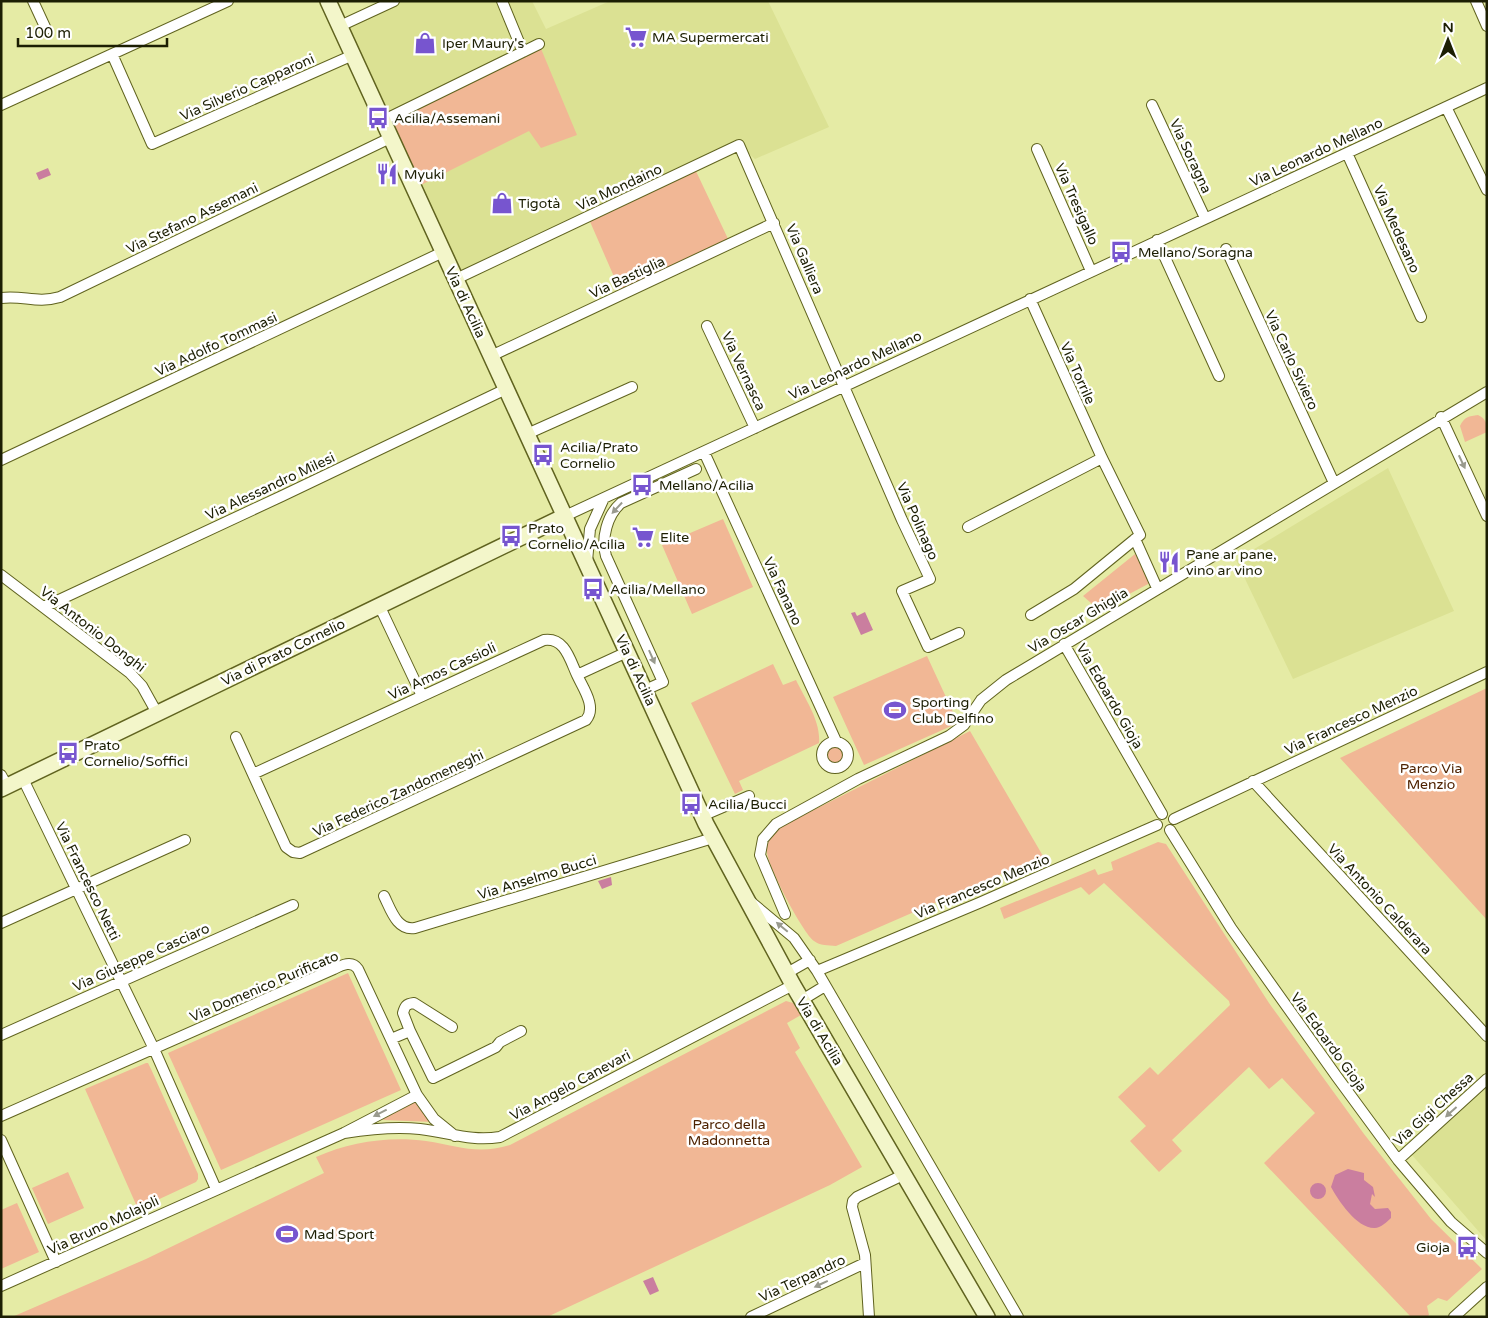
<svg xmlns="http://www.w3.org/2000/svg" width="1488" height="1318" viewBox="0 0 1488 1318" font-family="'Varela Round',sans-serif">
<rect width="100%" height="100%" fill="#e5eba5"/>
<!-- built -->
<path fill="#dbe193" d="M394 1H532L546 29 610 1H768L829 127 755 159 739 145 456 279 340 26Z
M1388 468 1454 611 1293 679 1236 560Z
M1487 1088V1241L1412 1155Z"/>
<!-- green -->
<path fill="#f1b795" d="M539 44 577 135 541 148 529 131 413 189 380 122Z
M694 167 730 243 622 295 588 217Z
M1478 415C1486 419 1487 423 1487 432L1465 442 1460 426C1464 417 1469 416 1478 415Z
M723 519 753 587 692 614 662 545Z
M1135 554 1150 583 1099 610 1083 596Z
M927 656 958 723 864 765 833 697Z
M773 664 783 685 796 680C805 699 821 721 819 743L739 781 743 790 735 794 691 703Z
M1487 688V920L1340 758Z
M970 731 1043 856 836 946C828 945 820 946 814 941 803 933 767 865 767 852 766 843 772 834 778 828Z
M826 755a10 10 0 1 1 20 0a10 10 0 1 1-20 0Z
M1158 842 1166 844 1269 1003 1364 1134 1431 1219 1482 1269 1447 1301 1438 1298 1427 1306 1429 1315 1427 1317H1411L1264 1163 1315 1113 1282 1078 1269 1089 1249 1067 1172 1140 1182 1151 1159 1172 1130 1141 1146 1126 1118 1097 1150 1067 1158 1075 1230 1005 1229 1001 1104 883 1089 895 1081 887 1004 919 1000 908 1095 869 1098 875 1113 870 1111 862Z
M348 973 401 1090 221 1170 168 1053Z
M786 1001 793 1003 801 1015 787 1023 800 1048 795 1052 862 1167 830 1185 547 1317H12L146 1259 324 1173 316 1157C350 1142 389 1136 426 1141 459 1146 477 1155 510 1145Z
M146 1063H148L151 1069 198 1174V1179L196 1182 138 1209 85 1089Z
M417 1101 433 1122 383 1120 385 1116Z
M68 1172 84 1208 48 1224 32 1188Z
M17 1203 39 1252 1 1269V1210Z"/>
<!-- water -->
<path fill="#ca7e9f" d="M48 168 51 175 39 180 36 173Z
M855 612 857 616 865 612 873 630 861 635 851 613Z
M611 877 612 885 602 889 598 881Z
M1348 1169 1364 1173V1180L1373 1187 1375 1197 1372 1194 1370 1204 1375 1209 1388 1208 1391 1212V1218C1387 1222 1380 1228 1375 1228 1357 1229 1338 1200 1331 1187L1335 1175Z
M1310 1191a8 8 0 1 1 16 0a8 8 0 1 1-16 0Z
M653 1277 659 1291 650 1295 643 1281Z"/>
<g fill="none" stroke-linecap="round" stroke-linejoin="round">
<!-- street casing -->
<g stroke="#60631f" stroke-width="12">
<path id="street" d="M33 1 46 29
M502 1 523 52
M1476 1 1487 26
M340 26 394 1
M112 54 152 144 353 55
M1 105 228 1
M1152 105 1205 218
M1446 107 1487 190
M382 121 539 44
M1037 149 1091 271
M1347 153 1421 317
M1157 240 1219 376
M1226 249 1334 483
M456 279 739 145 902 520 930 579 902 591 928 647 959 633
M1 298C24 295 36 304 60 297L390 138
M1030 299 1102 458 1140 535 1074 589 1031 615
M707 326 755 428
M491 356 774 223
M1441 417 1487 516
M527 434 632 387
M704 452 836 741
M1 460 443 252
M565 516 1487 88
M968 527 1102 458
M1135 539 1157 588
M587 561 590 529 604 498
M1 575 130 673 142 686 157 713
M379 605 422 696
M44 607 282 496 506 389
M1064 644 1162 814
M645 690 663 682 606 556C601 539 607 515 621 503L696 469
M236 737 286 847 293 852 300 853 586 720C597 707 583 688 577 675
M822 755a13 13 0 1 1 26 0a13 13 0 1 1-26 0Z
M253 774 544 640C565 637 570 660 577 675L627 652
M1 775 7 786
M23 779 154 1049 216 1189
M1253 781 1487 1036
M702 816 749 796
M1174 819 1487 672
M1170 830 1231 928 1337 1077 1398 1160 1451 1222 1487 1253
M384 896C391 910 397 931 415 928L713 838
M751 902 794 938 817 971 1018 1317
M785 914 760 855 763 839 776 824 858 779 949 736 964 725 981 700 1006 680 1487 392
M1 923 185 840
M817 971 979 903 1157 825
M787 973 810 960
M802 1000 825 986
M410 1031 403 1013C405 1006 406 1004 414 1003L452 1027
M1 1035 293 905
M391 1039 410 1031 433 1078 496 1047 500 1042 521 1031
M1 1116 334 969C342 965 352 960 358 969L417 1095 434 1119 455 1136
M344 1133C369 1129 395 1126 420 1129 449 1132 470 1142 500 1137L793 985
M1 1140 56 1262
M1398 1160 1487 1079
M1 1286 344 1133 417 1095
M751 1317 865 1263
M869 1317 865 1255 852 1207 853 1201 857 1197 903 1175
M1454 1317 1487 1287"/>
</g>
<!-- secondary casing -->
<g stroke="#60631f" stroke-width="18">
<path id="secondary" d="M328 1 706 824 793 985 987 1317
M1 789 565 516"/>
</g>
<!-- street -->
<use href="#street" stroke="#fff" stroke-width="10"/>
<!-- secondary -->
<use href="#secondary" stroke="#f3f6ca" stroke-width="15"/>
</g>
<!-- one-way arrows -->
<defs><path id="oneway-solid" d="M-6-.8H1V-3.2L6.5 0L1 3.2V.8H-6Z" transform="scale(1.25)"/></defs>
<g fill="#999a8e">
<use href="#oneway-solid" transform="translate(1462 462) rotate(65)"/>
<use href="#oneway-solid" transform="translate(617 508) rotate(133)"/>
<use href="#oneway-solid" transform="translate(652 657) rotate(66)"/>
<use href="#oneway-solid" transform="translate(782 927) rotate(-140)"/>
<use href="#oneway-solid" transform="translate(1451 1112) rotate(138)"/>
<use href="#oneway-solid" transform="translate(380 1113) rotate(153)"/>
<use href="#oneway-solid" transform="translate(821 1284) rotate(155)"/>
</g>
<!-- icons -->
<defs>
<g id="supermarket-bare" transform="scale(1.725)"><path d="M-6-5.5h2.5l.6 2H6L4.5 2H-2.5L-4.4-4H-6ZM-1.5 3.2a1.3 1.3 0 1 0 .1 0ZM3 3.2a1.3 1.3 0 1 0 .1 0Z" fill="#7755cf" stroke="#fff" stroke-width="2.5" paint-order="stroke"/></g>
<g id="shop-bare" transform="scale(1.725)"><path d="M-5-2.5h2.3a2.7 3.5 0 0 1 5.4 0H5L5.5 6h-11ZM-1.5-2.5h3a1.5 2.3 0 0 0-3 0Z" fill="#7755cf" stroke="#fff" stroke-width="2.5" paint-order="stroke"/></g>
<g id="bus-bare" transform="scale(1.725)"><path d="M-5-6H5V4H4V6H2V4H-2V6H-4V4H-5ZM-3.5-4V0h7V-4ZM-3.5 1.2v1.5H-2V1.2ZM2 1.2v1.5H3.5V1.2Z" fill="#7755cf" stroke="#fff" stroke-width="2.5" paint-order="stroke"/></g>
<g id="restaurant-bare" transform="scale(1.725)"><path d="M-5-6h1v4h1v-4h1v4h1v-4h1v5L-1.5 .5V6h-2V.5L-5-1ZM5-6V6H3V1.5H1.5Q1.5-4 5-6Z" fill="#7755cf" stroke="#fff" stroke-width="2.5" paint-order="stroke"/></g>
<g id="stadium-bare" transform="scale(1.725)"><path d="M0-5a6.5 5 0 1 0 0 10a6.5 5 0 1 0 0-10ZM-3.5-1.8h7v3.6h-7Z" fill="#7755cf" stroke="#fff" stroke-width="2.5" paint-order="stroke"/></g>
</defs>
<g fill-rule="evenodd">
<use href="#supermarket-bare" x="636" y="37"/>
<use href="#shop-bare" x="425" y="43"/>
<use href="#bus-bare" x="378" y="118"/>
<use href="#restaurant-bare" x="387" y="174"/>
<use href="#shop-bare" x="502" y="203"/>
<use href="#bus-bare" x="1121" y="252"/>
<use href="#bus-bare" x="543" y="455"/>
<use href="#bus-bare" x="642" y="485"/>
<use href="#bus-bare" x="511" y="536"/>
<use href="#supermarket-bare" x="643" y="537"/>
<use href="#restaurant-bare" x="1169" y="562"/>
<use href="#bus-bare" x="593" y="589"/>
<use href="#stadium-bare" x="895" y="710"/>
<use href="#bus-bare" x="68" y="753"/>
<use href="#bus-bare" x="691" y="804"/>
<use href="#stadium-bare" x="287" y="1234"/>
<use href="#bus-bare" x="1467" y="1247"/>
</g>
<g text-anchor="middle" stroke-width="5" stroke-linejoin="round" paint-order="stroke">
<!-- poi labels -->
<g font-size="14" fill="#1c1e03" stroke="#fff" text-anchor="start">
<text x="652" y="42">MA Supermercati</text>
<text x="442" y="48">Iper Maury's</text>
<text x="394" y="123">Acilia/Assemani</text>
<text x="404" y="179">Myuki</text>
<text x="518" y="208">Tigotà</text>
<text x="1138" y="257">Mellano/Soragna</text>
<text x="560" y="452">Acilia/Prato<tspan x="560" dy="16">Cornelio</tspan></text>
<text x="659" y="490">Mellano/Acilia</text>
<text x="528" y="533">Prato<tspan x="528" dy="16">Cornelio/Acilia</tspan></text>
<text x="660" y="542">Elite</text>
<text x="1186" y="559">Pane ar pane,<tspan x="1186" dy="16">vino ar vino</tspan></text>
<text x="610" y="594">Acilia/Mellano</text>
<text x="912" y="707">Sporting<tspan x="912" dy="16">Club Delfino</tspan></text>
<text x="84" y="750">Prato<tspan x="84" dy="16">Cornelio/Soffici</tspan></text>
<text x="708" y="809">Acilia/Bucci</text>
<text x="304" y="1239">Mad Sport</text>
<text x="1450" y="1252" text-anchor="end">Gioja</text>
</g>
<!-- street labels -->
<g font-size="14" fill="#1c1e03" stroke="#fff">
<text transform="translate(247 87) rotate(-24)" y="5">Via Silverio Capparoni</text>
<text transform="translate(1316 152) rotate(-25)" y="5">Via Leonardo Mellano</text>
<text transform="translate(1191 156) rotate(65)" y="5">Via Soragna</text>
<text transform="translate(619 187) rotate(-25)" y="5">Via Mondaino</text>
<text transform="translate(1077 204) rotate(66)" y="5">Via Tresigallo</text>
<text transform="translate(192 218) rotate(-26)" y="5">Via Stefano Assemani</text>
<text transform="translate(1397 229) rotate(66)" y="5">Via Medesano</text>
<text transform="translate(805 259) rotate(67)" y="5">Via Galliera</text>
<text transform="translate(627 277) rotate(-25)" y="5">Via Bastiglia</text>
<text transform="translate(466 302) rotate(65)" y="5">Via di Acilia</text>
<text transform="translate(216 344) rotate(-25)" y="5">Via Adolfo Tommasi</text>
<text transform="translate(1292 360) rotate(65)" y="5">Via Carlo Siviero</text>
<text transform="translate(855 365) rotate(-25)" y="5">Via Leonardo Mellano</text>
<text transform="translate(744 371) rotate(65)" y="5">Via Vernasca</text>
<text transform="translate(1078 373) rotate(66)" y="5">Via Torrile</text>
<text transform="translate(270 486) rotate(-25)" y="5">Via Alessandro Milesi</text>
<text transform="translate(918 521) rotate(66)" y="5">Via Polinago</text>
<text transform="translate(783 591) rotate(65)" y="5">Via Fanano</text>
<text transform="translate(1078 620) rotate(-31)" y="5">Via Oscar Ghiglia</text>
<text transform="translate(93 629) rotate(38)" y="5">Via Antonio Donghi</text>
<text transform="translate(283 652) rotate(-26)" y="5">Via di Prato Cornelio</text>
<text transform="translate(636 670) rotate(65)" y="5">Via di Acilia</text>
<text transform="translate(442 671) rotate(-25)" y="5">Via Amos Cassioli</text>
<text transform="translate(1110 696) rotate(60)" y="5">Via Edoardo Gioja</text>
<text transform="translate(1351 720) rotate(-25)" y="5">Via Francesco Menzio</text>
<text transform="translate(398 793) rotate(-25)" y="5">Via Federico Zandomeneghi</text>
<text transform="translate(537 877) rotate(-17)" y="5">Via Anselmo Bucci</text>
<text transform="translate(88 881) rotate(64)" y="5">Via Francesco Netti</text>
<text transform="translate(982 886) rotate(-23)" y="5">Via Francesco Menzio</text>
<text transform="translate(1380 899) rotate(47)" y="5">Via Antonio Calderara</text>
<text transform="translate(141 957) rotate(-24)" y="5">Via Giuseppe Casciaro</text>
<text transform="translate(264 986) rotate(-23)" y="5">Via Domenico Purificato</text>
<text transform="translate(820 1031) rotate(59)" y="5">Via di Acilia</text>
<text transform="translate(1329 1042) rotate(54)" y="5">Via Edoardo Gioja</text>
<text transform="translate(570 1085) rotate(-28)" y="5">Via Angelo Canevari</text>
<text transform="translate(1433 1109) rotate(-42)" y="5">Via Gigi Chessa</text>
<text transform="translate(103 1225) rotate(-25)" y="5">Via Bruno Molajoli</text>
<text transform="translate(802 1278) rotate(-25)" y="5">Via Terpandro</text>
</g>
<!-- park labels -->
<g font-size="14" fill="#4e2200" stroke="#fff">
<text x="1431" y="773">Parco Via<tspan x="1431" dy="16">Menzio</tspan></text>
<text x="729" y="1129">Parco della<tspan x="729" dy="16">Madonnetta</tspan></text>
</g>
</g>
<!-- border -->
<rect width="1488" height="1318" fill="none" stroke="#1c1e03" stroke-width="5"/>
<!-- north arrow -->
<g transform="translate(1448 40)" stroke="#ffffff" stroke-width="4" paint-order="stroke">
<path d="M0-4L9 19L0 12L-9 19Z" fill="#1c1e03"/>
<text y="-8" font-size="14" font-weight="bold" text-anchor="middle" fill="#1c1e03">N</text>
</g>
<!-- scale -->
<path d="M18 38v8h149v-8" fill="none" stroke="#1c1e03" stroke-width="2.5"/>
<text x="25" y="38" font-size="15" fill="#1c1e03" stroke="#ffffff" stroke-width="4" paint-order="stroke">100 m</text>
</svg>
